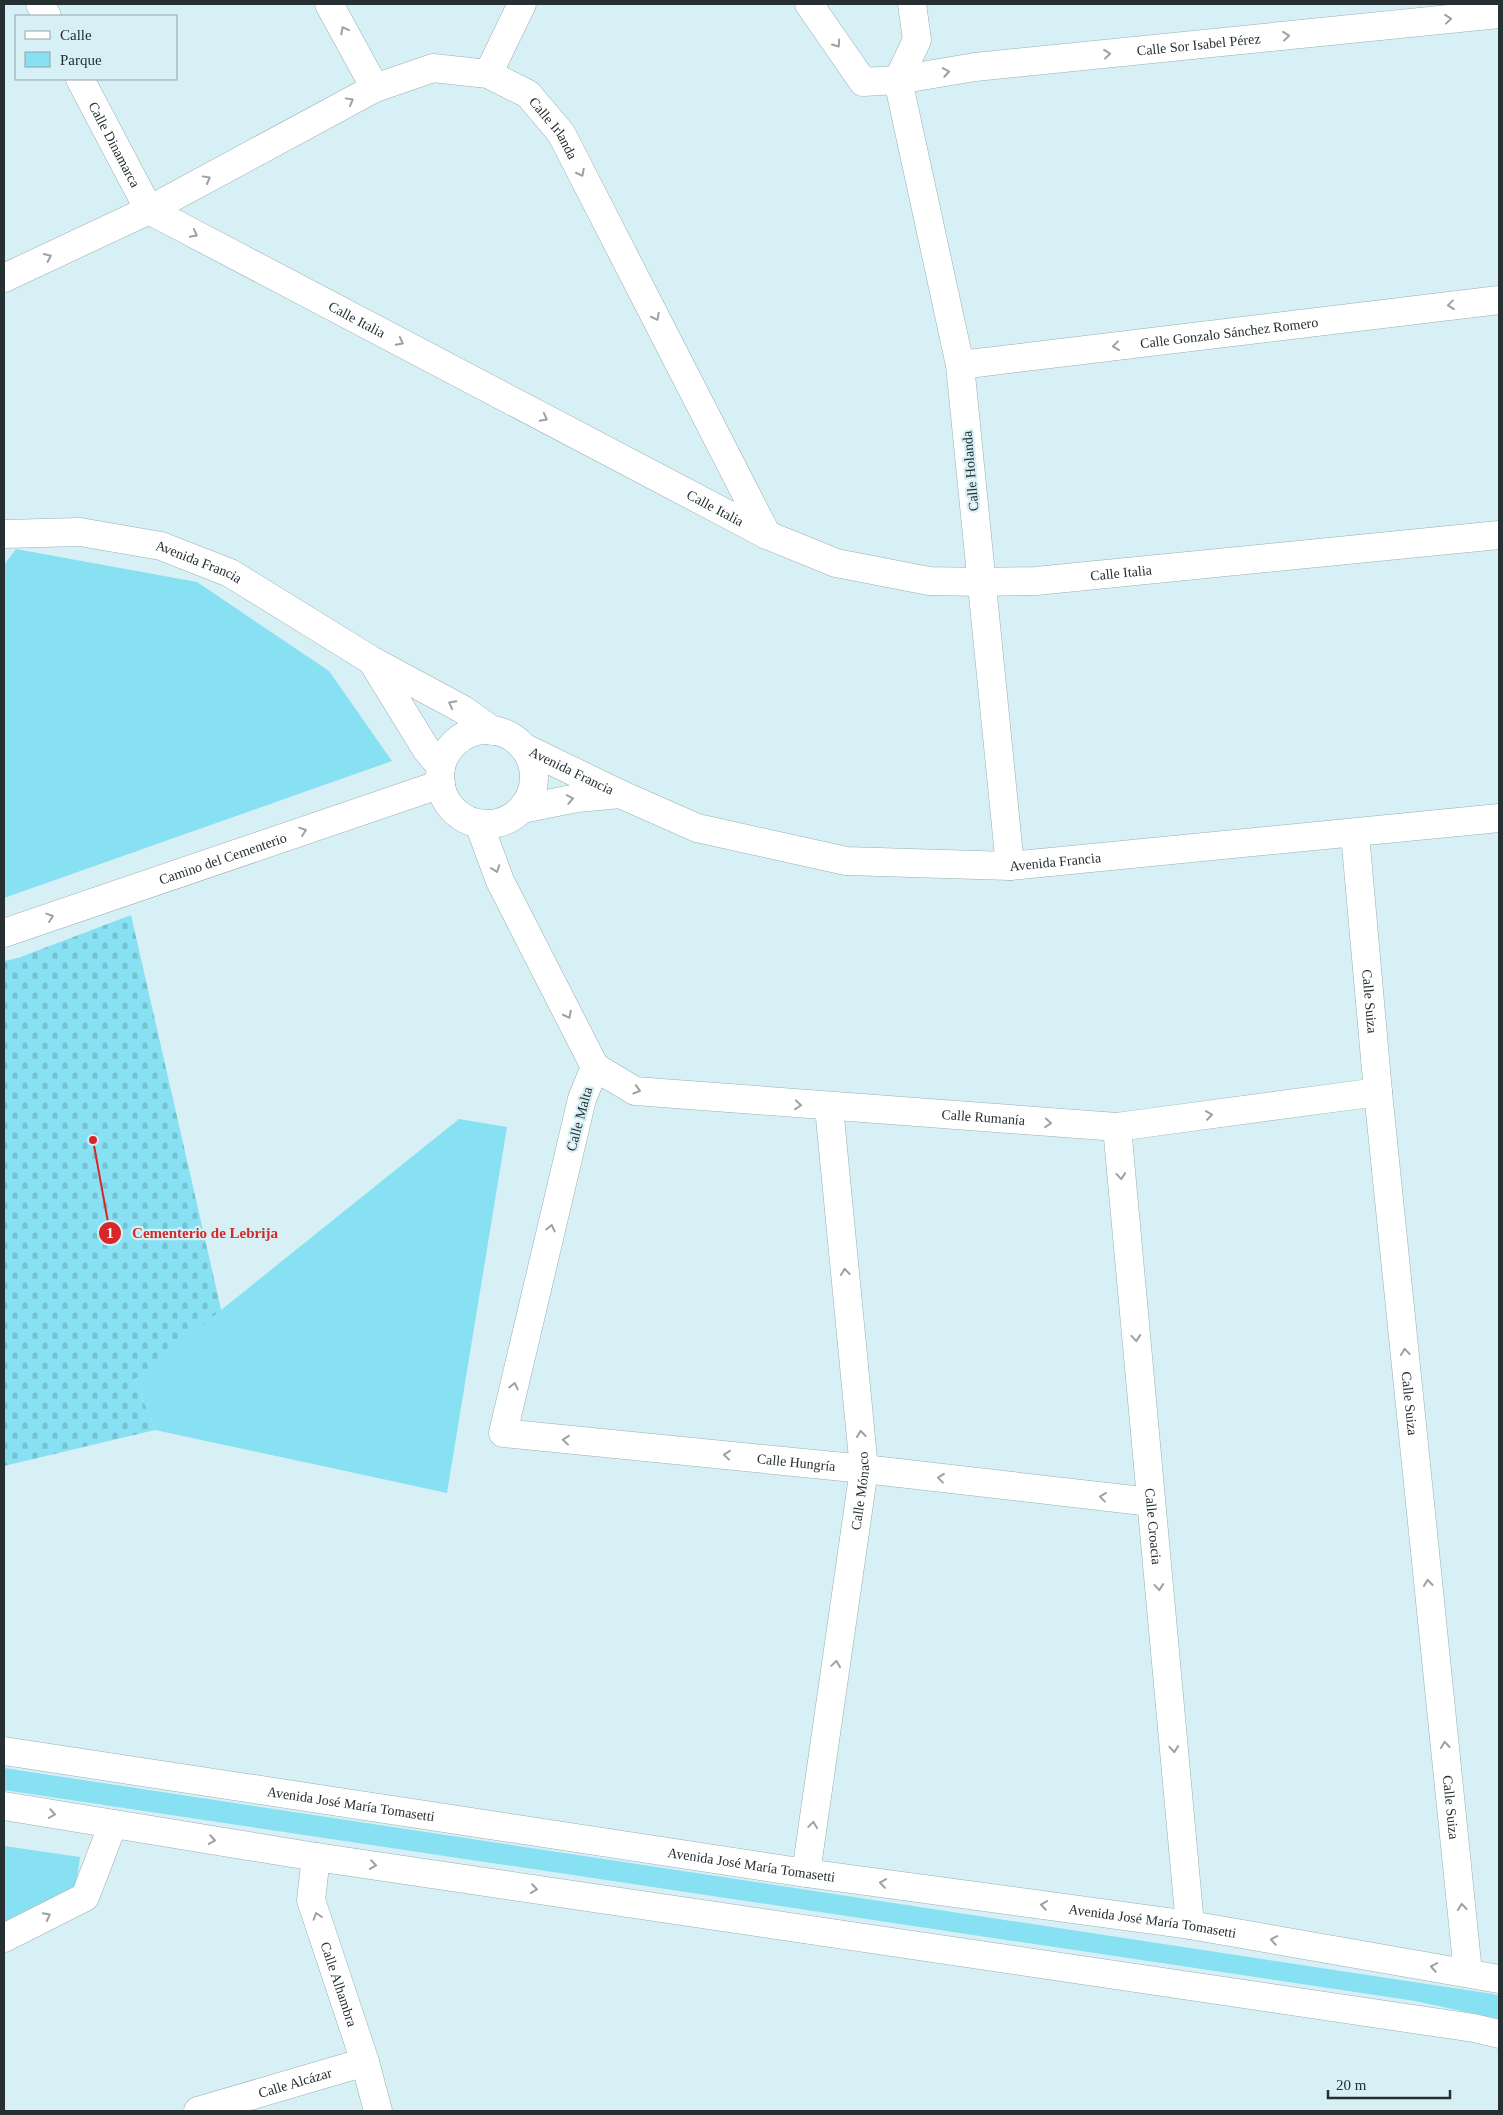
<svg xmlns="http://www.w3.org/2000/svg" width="1503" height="2115" viewBox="0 0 1503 2115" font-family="'Times New Roman',serif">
<defs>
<pattern id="cemetery-stones" width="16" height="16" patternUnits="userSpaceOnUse" patternTransform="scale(1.25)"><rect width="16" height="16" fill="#87e1f3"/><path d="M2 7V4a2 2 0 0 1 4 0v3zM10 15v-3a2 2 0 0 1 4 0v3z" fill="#74c1d1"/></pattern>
</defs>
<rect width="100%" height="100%" fill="#d7f0f6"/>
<!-- cemetery -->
<path fill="url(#cemetery-stones)" d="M131 915 223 1318 135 1379 155 1430 4 1466V961L18 958Z"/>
<!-- green -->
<path fill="#87e1f3" d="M16 549 197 582 329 671 392 761 4 898V565Z
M459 1119 507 1127 447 1493 155 1430 135 1379Z
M4 1768 1493 1994 1499 1996V2019L1415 2001 4 1790Z
M4 1846 80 1857 76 1887 4 1924Z"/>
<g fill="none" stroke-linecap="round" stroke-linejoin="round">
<!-- pedestrian casing -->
<g stroke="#97afb4" stroke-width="29">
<path id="pedestrian" d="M488 74 522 4"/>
</g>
<!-- minor casing -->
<g stroke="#97afb4" stroke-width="29">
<g id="minor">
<path d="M40 4 47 16"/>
<path d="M329 4 375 88"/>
<path d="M809 4 863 82 898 80 917 40 912 4"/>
<path id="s1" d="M80 79 149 210 375 88 433 68 488 74 528 94 561 133 767 535"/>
<path id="s2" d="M4 278 149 210 767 535 836 563 929 581 980 582 1036 581 1499 535"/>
<path id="s3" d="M960 365 1499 300"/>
<path id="s4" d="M479 824 500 881 595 1067 582 1099 503 1433 864 1469 1151 1502"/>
<path id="s5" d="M1355 834 1378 1092 1468 1973"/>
<path id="s6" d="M1010 866 960 365 898 80 975 67 1499 14"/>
<path id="s7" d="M4 933 441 784"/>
<path id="s8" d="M595 1067 635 1091 1117 1127 1378 1092"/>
<path id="s9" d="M1117 1127 1190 1925"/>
<path id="s10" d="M316 1857 311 1900 365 2062 378 2111"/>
<path id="s11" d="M806 1873 864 1469 829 1107"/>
<path d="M4 1938 85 1897 113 1824"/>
<path id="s12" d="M198 2111 365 2062"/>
</g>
</g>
<!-- tertiary casing -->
<g stroke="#97afb4" stroke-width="29">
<g id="tertiary">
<path id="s13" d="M4 534 80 532 161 546 230 573 371 660 462 709 493 731"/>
<path d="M372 661 426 749 441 767"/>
<circle cx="487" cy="777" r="47"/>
<path id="s14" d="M523 747 620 794 697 828 846 861 1010 866 1499 818"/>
<path d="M522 809 577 798 620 794"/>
<path id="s15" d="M4 1751 806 1873 1190 1925 1499 1979"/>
<path d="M4 1806 316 1857 1474 2028 1499 2034"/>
</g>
</g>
<!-- pedestrian -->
<use href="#pedestrian" stroke="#fff" stroke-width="28"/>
<!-- minor -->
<use href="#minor" stroke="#fff" stroke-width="28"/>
<!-- tertiary -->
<use href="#tertiary" stroke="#fff" stroke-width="28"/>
</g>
<!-- one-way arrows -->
<defs><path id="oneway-chevron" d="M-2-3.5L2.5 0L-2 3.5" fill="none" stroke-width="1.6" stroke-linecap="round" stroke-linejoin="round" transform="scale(1.25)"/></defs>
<g stroke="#9da1a2">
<use href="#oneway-chevron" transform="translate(1448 19) rotate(-6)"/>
<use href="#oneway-chevron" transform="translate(344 30) rotate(-118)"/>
<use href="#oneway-chevron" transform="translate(1286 36) rotate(-6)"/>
<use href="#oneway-chevron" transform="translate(837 44) rotate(55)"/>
<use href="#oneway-chevron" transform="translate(1107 54) rotate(-6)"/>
<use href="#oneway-chevron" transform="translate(946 72) rotate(-10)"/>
<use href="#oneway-chevron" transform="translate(350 101) rotate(-29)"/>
<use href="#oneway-chevron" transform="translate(581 173) rotate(63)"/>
<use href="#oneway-chevron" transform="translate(207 179) rotate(-29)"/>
<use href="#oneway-chevron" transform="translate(194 234) rotate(28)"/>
<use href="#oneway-chevron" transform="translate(48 257) rotate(-25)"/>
<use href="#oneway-chevron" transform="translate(1451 305) rotate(173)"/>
<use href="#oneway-chevron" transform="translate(656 317) rotate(63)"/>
<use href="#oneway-chevron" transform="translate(400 342) rotate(28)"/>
<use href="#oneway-chevron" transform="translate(1116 346) rotate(173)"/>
<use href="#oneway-chevron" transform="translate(544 418) rotate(28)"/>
<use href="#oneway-chevron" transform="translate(452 704) rotate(-152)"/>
<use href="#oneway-chevron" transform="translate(570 799) rotate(-11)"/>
<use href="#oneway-chevron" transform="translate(303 831) rotate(-19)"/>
<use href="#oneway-chevron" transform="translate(496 869) rotate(70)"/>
<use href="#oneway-chevron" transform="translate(50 917) rotate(-19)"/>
<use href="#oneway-chevron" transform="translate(568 1015) rotate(63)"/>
<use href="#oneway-chevron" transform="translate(637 1090) rotate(16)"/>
<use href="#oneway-chevron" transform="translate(798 1105) rotate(5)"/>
<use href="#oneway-chevron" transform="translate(1209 1115) rotate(-8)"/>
<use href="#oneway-chevron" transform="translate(1048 1123) rotate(4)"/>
<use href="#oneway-chevron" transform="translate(1121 1176) rotate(85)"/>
<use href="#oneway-chevron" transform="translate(551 1228) rotate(-77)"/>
<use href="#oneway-chevron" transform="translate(845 1272) rotate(-96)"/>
<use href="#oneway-chevron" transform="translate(1136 1338) rotate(85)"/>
<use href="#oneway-chevron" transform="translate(1405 1352) rotate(-96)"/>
<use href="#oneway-chevron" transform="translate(514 1386) rotate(-77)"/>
<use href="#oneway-chevron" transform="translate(861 1434) rotate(-96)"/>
<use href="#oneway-chevron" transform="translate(566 1440) rotate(-174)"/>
<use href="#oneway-chevron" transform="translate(727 1455) rotate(-174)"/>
<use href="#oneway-chevron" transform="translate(941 1478) rotate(-173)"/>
<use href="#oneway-chevron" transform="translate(1103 1497) rotate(-173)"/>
<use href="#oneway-chevron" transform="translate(1428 1583) rotate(-96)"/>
<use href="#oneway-chevron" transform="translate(1159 1587) rotate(85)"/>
<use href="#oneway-chevron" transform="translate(836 1664) rotate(-82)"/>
<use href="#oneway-chevron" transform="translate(1445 1745) rotate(-96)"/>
<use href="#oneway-chevron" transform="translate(1174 1749) rotate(85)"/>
<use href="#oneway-chevron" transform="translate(52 1814) rotate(9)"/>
<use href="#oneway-chevron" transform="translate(813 1825) rotate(-82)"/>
<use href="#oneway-chevron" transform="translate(212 1840) rotate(9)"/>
<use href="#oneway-chevron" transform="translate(373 1865) rotate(8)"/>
<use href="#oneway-chevron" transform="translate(883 1883) rotate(-172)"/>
<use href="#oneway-chevron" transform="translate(534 1889) rotate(8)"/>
<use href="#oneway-chevron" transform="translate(1044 1905) rotate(-172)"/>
<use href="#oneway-chevron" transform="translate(1462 1907) rotate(-96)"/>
<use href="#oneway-chevron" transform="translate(47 1916) rotate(-27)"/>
<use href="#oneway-chevron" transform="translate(317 1916) rotate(-108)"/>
<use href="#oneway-chevron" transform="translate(1274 1940) rotate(-170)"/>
<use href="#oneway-chevron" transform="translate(1434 1967) rotate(-170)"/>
</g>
<g text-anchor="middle" stroke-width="4.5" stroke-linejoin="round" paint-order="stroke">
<!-- street labels -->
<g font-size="14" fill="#262f31" stroke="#d7f0f6">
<text dy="5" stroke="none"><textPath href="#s6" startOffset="1098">Calle Sor Isabel Pérez</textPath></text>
<text dy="5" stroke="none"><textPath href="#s1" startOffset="609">Calle Irlanda</textPath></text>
<text dy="5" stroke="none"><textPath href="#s1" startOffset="74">Calle Dinamarca</textPath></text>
<text dy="5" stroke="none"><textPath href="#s2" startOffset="395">Calle Italia</textPath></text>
<text dy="5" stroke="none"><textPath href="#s3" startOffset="271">Calle Gonzalo Sánchez Romero</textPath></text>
<text transform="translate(970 471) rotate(-95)" y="5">Calle Holanda</text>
<text dy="5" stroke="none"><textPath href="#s2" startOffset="800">Calle Italia</textPath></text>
<text dy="5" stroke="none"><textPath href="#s13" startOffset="199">Avenida Francia</textPath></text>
<text dy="5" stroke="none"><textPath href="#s2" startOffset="1220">Calle Italia</textPath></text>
<text dy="5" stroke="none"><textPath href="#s14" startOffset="54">Avenida Francia</textPath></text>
<text dy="5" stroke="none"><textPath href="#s7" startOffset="231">Camino del Cementerio</textPath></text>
<text dy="5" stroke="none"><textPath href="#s14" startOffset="554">Avenida Francia</textPath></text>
<text dy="5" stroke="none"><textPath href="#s5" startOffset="168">Calle Suiza</textPath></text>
<text dy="5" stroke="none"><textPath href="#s8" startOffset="396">Calle Rumanía</textPath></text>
<text transform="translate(579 1119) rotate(-75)" y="5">Calle Malta</text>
<text dy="5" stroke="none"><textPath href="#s5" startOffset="572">Calle Suiza</textPath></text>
<text dy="5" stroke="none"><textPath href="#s4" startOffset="942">Calle Hungría</textPath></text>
<text dy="5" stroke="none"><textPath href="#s11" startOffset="386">Calle Mónaco</textPath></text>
<text dy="5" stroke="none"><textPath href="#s9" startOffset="401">Calle Croacia</textPath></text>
<text dy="5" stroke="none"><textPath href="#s15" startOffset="351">Avenida José María Tomasetti</textPath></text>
<text dy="5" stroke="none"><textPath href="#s5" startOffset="978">Calle Suiza</textPath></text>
<text dy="5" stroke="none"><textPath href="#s15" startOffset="756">Avenida José María Tomasetti</textPath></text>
<text dy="5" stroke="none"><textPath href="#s15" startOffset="1161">Avenida José María Tomasetti</textPath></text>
<text dy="5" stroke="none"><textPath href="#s10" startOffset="132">Calle Alhambra</textPath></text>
<text dy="5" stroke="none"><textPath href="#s12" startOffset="101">Calle Alcázar</textPath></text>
</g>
</g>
<!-- callouts -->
<path fill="none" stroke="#d62828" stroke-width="2" d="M93 1140L110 1233"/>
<g fill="#d62828" stroke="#d7f0f6" stroke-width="2">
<circle cx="93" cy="1140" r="5"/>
<circle cx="110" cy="1233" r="12"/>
</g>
<g font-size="15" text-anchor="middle" font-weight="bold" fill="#fff">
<text x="110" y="1238">1</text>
</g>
<g font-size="15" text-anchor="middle" font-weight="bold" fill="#d62828" stroke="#d7f0f6" stroke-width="4.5" stroke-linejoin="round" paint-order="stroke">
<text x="205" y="1238">Cementerio de Lebrija</text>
</g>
<!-- border -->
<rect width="1503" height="2115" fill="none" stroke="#262f31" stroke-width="10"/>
<!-- legend -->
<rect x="15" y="15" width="162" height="65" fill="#d7f0f6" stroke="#90a3a7"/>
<rect x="25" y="31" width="25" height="8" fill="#ffffff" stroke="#90a3a7"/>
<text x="60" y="40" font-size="15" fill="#262f31">Calle</text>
<rect x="25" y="52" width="25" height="15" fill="#87e1f3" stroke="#90a3a7"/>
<text x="60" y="65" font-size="15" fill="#262f31">Parque</text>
<!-- scale -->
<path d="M1328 2090v8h122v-8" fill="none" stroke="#262f31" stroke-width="2.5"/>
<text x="1336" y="2090" font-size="15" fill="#262f31" stroke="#d7f0f6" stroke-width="4" paint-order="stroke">20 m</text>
</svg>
